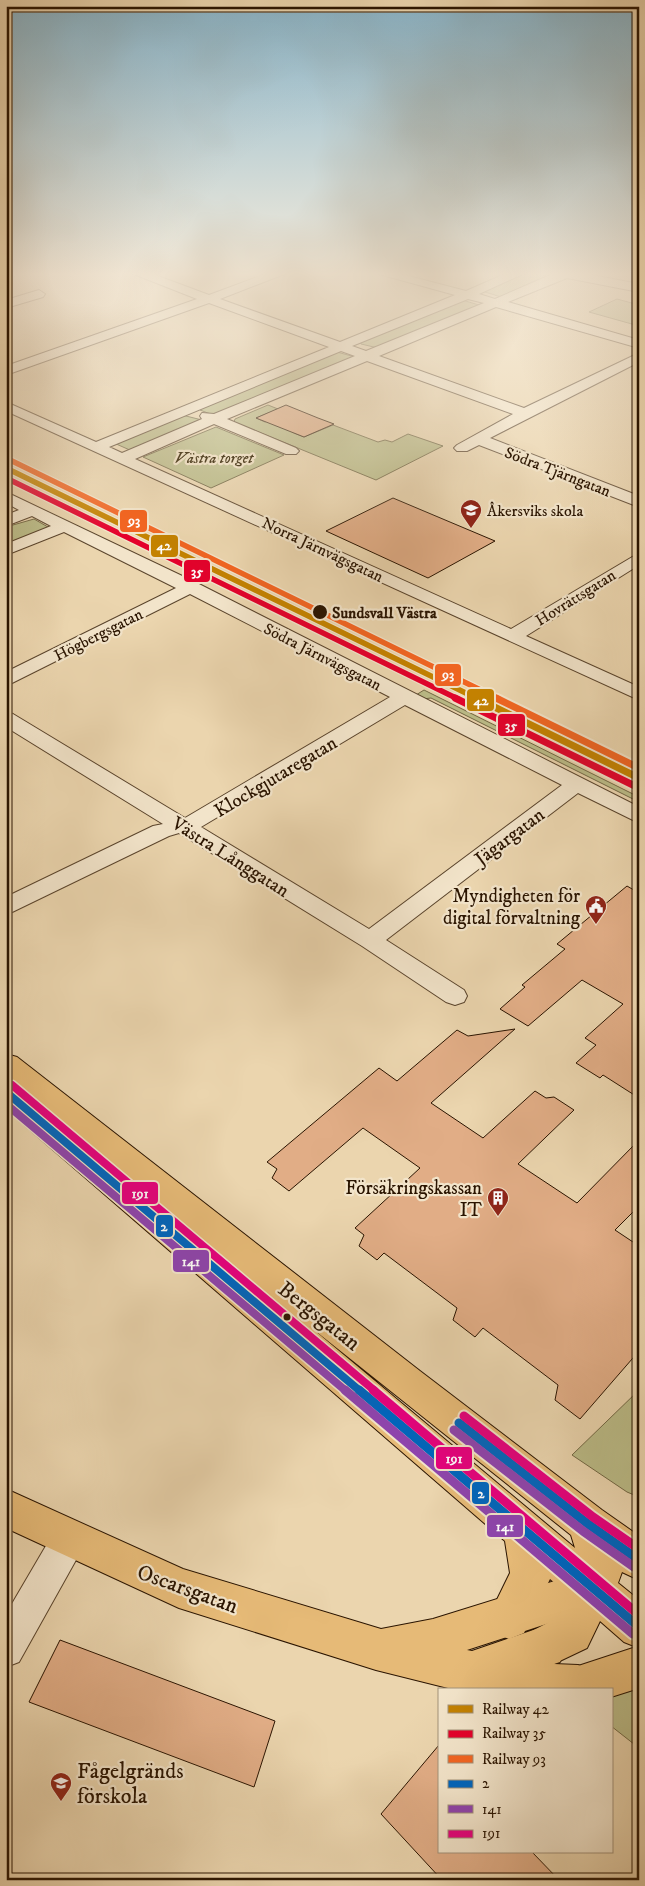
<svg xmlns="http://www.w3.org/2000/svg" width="645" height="1886" viewBox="0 0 645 1886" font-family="'IM FELL DW Pica',serif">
<rect width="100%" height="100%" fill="#ebd5ae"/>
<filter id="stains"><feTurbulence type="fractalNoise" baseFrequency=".004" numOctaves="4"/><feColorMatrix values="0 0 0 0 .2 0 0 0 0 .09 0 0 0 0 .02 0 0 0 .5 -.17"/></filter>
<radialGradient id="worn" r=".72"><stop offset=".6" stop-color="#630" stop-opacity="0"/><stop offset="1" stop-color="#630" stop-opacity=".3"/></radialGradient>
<!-- green -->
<path fill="#bbbc88" stroke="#726844" d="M528 273 546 276 501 297 482 291Z
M617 299 639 305V326L589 312Z
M462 300 479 305 378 348 361 344 360 342Z
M337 352 355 357 213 415 200 410V407Z
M268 405 278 409 256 418 265 422 274 418 294 433 304 437 333 425 378 442 385 440 392 442 408 434 443 446 376 480 234 422 235 419Z
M182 415 202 420 132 451 114 443Z
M216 427 284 455 211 488 143 457Z
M34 519 48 527 44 531 6 546V527Z
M424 690 639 797V802L431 698 423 699 416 695Z
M639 1390V1497L627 1492 572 1455Z
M639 1684V1748L611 1726V1690Z"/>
<!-- building -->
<path fill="#e1ad86" stroke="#2a1400" d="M286 405 318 418 334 424 304 437 256 418Z
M393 498 495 541 428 578 326 531Z
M627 886 639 893V1098L603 1075 600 1078 576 1063 596 1045 585 1038 623 1004 582 980 528 1026 500 1009 525 987 522 985 565 949 557 944Z
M515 1029 431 1103 483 1138 535 1091 546 1098 554 1097 574 1110 518 1164 577 1203 639 1140V1206L615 1230 639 1246V1351L580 1419 555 1400 558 1385 483 1328 475 1337 453 1320 457 1308 384 1253 377 1260 359 1246 364 1235 355 1228 420 1168 363 1128 289 1191 272 1178 277 1169 267 1162 379 1068 397 1081 457 1030 468 1036Z
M60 1640 275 1721 254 1787 29 1702Z
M439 1745V1852H532L559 1880H442L381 1814Z"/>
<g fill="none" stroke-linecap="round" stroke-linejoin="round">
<!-- minor casing -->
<g stroke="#5a442c" stroke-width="2">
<path id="minor" d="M131 273H150L209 295 268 273H287L220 299 340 342 455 295 375 273H397L466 291 507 273H525L479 294 495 299 555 273H582L639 284V292L567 278 508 302 639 340V348L496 307 379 356 524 408 639 353V362L490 438 639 496V507L479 445 467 451H457L454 448 457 445 513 414 367 361 227 419 296 448 299 451 296 454H286L214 424 135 459 511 629 639 553V565L526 636 639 687V700L6 411V402L96 442 329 347 209 303 6 375V366L197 299ZM468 299 484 303 366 351 352 346ZM341 351 355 356 214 414 202 413 200 416 202 419 122 453 109 447Z
M39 290 45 294 43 297 6 308V300Z
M6 492 197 583 639 807V823L578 793 386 940 464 990 467 996 464 1002 455 1005 446 1002 362 946 179 833 169 836 6 915V897L153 826 163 824 6 727V712L13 714 185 818 390 697 190 594 6 686V672L176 588 64 532 6 555V544L51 526 32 516 6 526V515L19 510 6 503ZM405 705 562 785 369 929 201 827Z
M69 1522 81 1527 86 1539 81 1551 19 1662 6 1667V1614L57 1527Z"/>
</g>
<!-- major casing -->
<g stroke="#2a1400" stroke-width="2">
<path id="major" d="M6 1489 183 1569 381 1629 433 1619 577 1574 618 1588 624 1602 618 1616 604 1622 577 1614 467 1650 472 1651 545 1626 560 1632 566 1647 560 1662 554 1664 578 1665 593 1671 599 1686 598 1690H456L376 1670 179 1608 6 1528Z"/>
</g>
<!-- highway casing -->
<g stroke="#2a1400" stroke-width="2">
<path id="highway" d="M6 1054 17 1057 420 1371 602 1510 639 1536V1580L622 1572 618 1583 639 1600V1648L624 1642 600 1621 587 1648 545 1668 530 1662 524 1647 530 1632 557 1618 569 1595 550 1579 524 1633 509 1639 494 1633 488 1618 510 1573 505 1541 6 1109ZM308 1325 571 1535 575 1548Z
M633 1648 639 1649V1691L633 1690 611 1697V1690H558L557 1686 563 1671Z"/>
</g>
<!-- minor -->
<use href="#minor" fill="#f2e4ca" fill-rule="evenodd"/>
<!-- major -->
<use href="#major" fill="#e6ba77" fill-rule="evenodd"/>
<!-- highway -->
<use href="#highway" fill="#e6ba77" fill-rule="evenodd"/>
<!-- bus-1-far1 casing -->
<g stroke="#f2e4ca" stroke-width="11">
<path id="bus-1-far1" d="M6 1092 360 1391"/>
</g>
<!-- bus-1 casing -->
<g stroke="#f2e4ca" stroke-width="13">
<path id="bus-1" d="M359 1390 639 1627
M459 1423 588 1524 639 1560"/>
</g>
<!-- bus-2-far1 casing -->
<g stroke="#f2e4ca" stroke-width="11">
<path id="bus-2-far1" d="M6 1104 346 1391"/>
</g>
<!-- bus-2 casing -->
<g stroke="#f2e4ca" stroke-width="13">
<path id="bus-2" d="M345 1390 633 1634
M454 1430 583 1531 634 1567"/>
</g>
<!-- bus-3-far1 casing -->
<g stroke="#f2e4ca" stroke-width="11">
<path id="bus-3-far1" d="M12 1085 375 1391"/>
</g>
<!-- bus-3 casing -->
<g stroke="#f2e4ca" stroke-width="13">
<path id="bus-3" d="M373 1390 639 1615
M464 1416 593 1517 639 1549"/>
</g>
<!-- bus-1-far1 -->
<use href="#bus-1-far1" stroke="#0065bd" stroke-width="8"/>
<!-- bus-1 -->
<use href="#bus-1" stroke="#0065bd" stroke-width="9"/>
<!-- bus-2-far1 -->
<use href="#bus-2-far1" stroke="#8e44ad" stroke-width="8"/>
<!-- bus-2 -->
<use href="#bus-2" stroke="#8e44ad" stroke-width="9"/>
<!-- bus-3-far1 -->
<use href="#bus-3-far1" stroke="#e5007d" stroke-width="8"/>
<!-- bus-3 -->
<use href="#bus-3" stroke="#e5007d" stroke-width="9"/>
<!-- rail-1-far1 casing -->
<g stroke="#f2e4ca" stroke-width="8">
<path id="rail-1-far1" d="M6 468 478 699"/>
</g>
<!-- rail-1 casing -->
<g stroke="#f2e4ca" stroke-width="11">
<path id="rail-1" d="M476 698 639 778"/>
</g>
<!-- rail-2-far1 casing -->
<g stroke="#f2e4ca" stroke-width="8">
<path id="rail-2-far1" d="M6 478 458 699"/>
</g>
<!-- rail-2 casing -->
<g stroke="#f2e4ca" stroke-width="11">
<path id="rail-2" d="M455 698 635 786"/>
</g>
<!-- rail-3-far2 casing -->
<g stroke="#f2e4ca" stroke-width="6">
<path id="rail-3-far2" d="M10 460 12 461"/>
</g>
<!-- rail-3-far1 casing -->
<g stroke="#f2e4ca" stroke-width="8">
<path id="rail-3-far1" d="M10 460 499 699"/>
</g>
<!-- rail-3 casing -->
<g stroke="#f2e4ca" stroke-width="11">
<path id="rail-3" d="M496 698 639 768"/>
</g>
<!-- rail-1-far1 -->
<use href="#rail-1-far1" stroke="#c48200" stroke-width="5.5"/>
<!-- rail-1 -->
<use href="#rail-1" stroke="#c48200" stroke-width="7"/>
<!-- rail-2-far1 -->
<use href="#rail-2-far1" stroke="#e4002b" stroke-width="5.5"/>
<!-- rail-2 -->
<use href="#rail-2" stroke="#e4002b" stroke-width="7"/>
<!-- rail-3-far2 -->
<use href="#rail-3-far2" stroke="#f26522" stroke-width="4.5"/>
<!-- rail-3-far1 -->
<use href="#rail-3-far1" stroke="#f26522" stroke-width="5.5"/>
<!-- rail-3 -->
<use href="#rail-3" stroke="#f26522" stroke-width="7"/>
</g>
<!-- sky -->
<linearGradient id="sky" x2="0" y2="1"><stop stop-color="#88b6cd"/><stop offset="0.51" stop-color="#f6ecdb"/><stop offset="1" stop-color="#f6ecdb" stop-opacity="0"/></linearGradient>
<rect width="645" height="538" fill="url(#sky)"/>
<!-- icons -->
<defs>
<g id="school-pin" transform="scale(1.125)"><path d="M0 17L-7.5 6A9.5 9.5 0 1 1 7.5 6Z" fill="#8f2418" stroke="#f2e4ca"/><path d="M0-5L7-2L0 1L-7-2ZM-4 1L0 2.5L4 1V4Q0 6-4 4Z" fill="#fff"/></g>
<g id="civic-pin" transform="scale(1.125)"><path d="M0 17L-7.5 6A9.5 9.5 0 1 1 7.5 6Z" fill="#8f2418" stroke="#f2e4ca"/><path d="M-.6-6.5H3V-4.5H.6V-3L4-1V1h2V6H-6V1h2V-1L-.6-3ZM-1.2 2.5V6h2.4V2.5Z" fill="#fff"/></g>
<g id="building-pin" transform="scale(1.125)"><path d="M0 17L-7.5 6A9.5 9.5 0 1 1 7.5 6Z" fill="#8f2418" stroke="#f2e4ca"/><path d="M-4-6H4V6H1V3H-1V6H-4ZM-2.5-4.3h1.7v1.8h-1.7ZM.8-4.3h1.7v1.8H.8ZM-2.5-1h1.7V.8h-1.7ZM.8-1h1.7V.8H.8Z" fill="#fff"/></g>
</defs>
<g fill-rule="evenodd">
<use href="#school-pin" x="471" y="510"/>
<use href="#civic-pin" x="596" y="906"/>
<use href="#building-pin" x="498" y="1198"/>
<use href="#school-pin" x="61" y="1783"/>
</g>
<!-- markers -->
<g fill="#2a1400" stroke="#f2e4ca" stroke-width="2">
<circle cx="320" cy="612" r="8"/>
<circle cx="287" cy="1317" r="4.5"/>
</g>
<g text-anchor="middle" stroke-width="4.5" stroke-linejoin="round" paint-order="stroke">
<!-- far-park labels -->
<g font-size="16" font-style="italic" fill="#564629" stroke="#f2e4ca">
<text x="214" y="463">Västra torget</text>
</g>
<!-- far-street labels -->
<g font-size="16" fill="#2a1400" stroke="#f2e4ca">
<text transform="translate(558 471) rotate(21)" y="6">Södra Tjärngatan</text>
<text transform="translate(323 549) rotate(25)" y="6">Norra Järnvägsgatan</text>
<text transform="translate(575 597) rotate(-32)" y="6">Hovrättsgatan</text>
<text transform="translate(98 634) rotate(-27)" y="6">Högbergsgatan</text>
<text transform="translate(323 656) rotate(27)" y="6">Södra Järnvägsgatan</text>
</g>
<!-- far-poi labels -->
<g font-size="16" fill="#2a1400" stroke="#f2e4ca" text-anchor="start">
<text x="487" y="516">Åkersviks skola</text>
</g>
<!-- far-stop labels -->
<g font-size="16" font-weight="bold" fill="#2a1400" stroke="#f2e4ca" text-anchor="start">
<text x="332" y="618">Sundsvall Västra</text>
</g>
<!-- street labels -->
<g font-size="19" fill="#2a1400" stroke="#f2e4ca">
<text transform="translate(275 776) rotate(-31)" y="7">Klockgjutaregatan</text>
<text transform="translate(509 836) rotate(-37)" y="7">Jägargatan</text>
<text transform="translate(231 856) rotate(32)" y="7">Västra Långgatan</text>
</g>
<!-- poi labels -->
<g font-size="19" fill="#2a1400" stroke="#f2e4ca" text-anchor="end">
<text x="580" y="902">Myndigheten för<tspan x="580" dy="22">digital förvaltning</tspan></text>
<text x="482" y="1194">Försäkringskassan<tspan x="482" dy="22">IT</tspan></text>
</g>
<!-- near-street labels -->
<g font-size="22" fill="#2a1400" stroke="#f2e4ca">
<text transform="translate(320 1315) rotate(38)" y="8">Bergsgatan</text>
<text transform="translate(188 1588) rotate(20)" y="8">Oscarsgatan</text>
</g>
<!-- near-poi labels -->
<g font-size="22" fill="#2a1400" stroke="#f2e4ca" text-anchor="start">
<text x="77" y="1778">Fågelgränds<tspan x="77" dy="25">förskola</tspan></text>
</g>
</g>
<g stroke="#f2e4ca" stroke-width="2">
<rect x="119" y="509" width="29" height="24" rx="5" fill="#f26522"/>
<rect x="150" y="534" width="29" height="24" rx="5" fill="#c48200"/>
<rect x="183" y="559" width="28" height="24" rx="5" fill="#e4002b"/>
<rect x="434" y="663" width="28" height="24" rx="5" fill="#f26522"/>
<rect x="466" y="688" width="29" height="24" rx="5" fill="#c48200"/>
<rect x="497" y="713" width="29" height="24" rx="5" fill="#e4002b"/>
<rect x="121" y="1181" width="38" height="24" rx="5" fill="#e5007d"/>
<rect x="155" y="1214" width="19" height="24" rx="5" fill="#0065bd"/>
<rect x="172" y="1249" width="38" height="24" rx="5" fill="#8e44ad"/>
<rect x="435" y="1446" width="38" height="24" rx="5" fill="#e5007d"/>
<rect x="471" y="1481" width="19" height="24" rx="5" fill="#0065bd"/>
<rect x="486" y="1514" width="38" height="24" rx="5" fill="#8e44ad"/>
</g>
<g font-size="14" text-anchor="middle" font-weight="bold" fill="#fff">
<text x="134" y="525">93</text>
<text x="164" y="550">42</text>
<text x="197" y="576">35</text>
<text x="448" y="679">93</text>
<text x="481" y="705">42</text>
<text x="511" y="730">35</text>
<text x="140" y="1198">191</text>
<text x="164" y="1231">2</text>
<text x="191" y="1266">141</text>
<text x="454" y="1463">191</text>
<text x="481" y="1498">2</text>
<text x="505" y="1531">141</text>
</g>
<!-- margin -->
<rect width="645" height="1886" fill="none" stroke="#ebd5ae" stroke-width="25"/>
<rect x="8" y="8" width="630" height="1871" fill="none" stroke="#2a1400" stroke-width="2.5"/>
<rect x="12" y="12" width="620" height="1861" fill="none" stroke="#2a1400"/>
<!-- legend -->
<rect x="438" y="1688" width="175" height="165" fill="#f2e4ca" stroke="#a29179"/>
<rect x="448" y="1705" width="25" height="8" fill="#c48200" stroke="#a29179"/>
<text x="482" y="1714" font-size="15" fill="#2a1400">Railway 42</text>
<rect x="448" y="1730" width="25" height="8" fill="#e4002b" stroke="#a29179"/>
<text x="482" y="1738" font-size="15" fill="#2a1400">Railway 35</text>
<rect x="448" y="1755" width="25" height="8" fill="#f26522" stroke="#a29179"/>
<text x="482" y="1764" font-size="15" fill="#2a1400">Railway 93</text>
<rect x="448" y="1780" width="25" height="8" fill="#0065bd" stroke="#a29179"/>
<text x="482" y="1788" font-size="15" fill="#2a1400">2</text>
<rect x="448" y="1805" width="25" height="8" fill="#8e44ad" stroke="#a29179"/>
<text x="482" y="1814" font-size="15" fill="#2a1400">141</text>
<rect x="448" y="1830" width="25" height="8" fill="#e5007d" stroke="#a29179"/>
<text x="482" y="1838" font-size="15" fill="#2a1400">191</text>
<rect width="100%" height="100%" filter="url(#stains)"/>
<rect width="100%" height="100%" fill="url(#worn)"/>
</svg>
